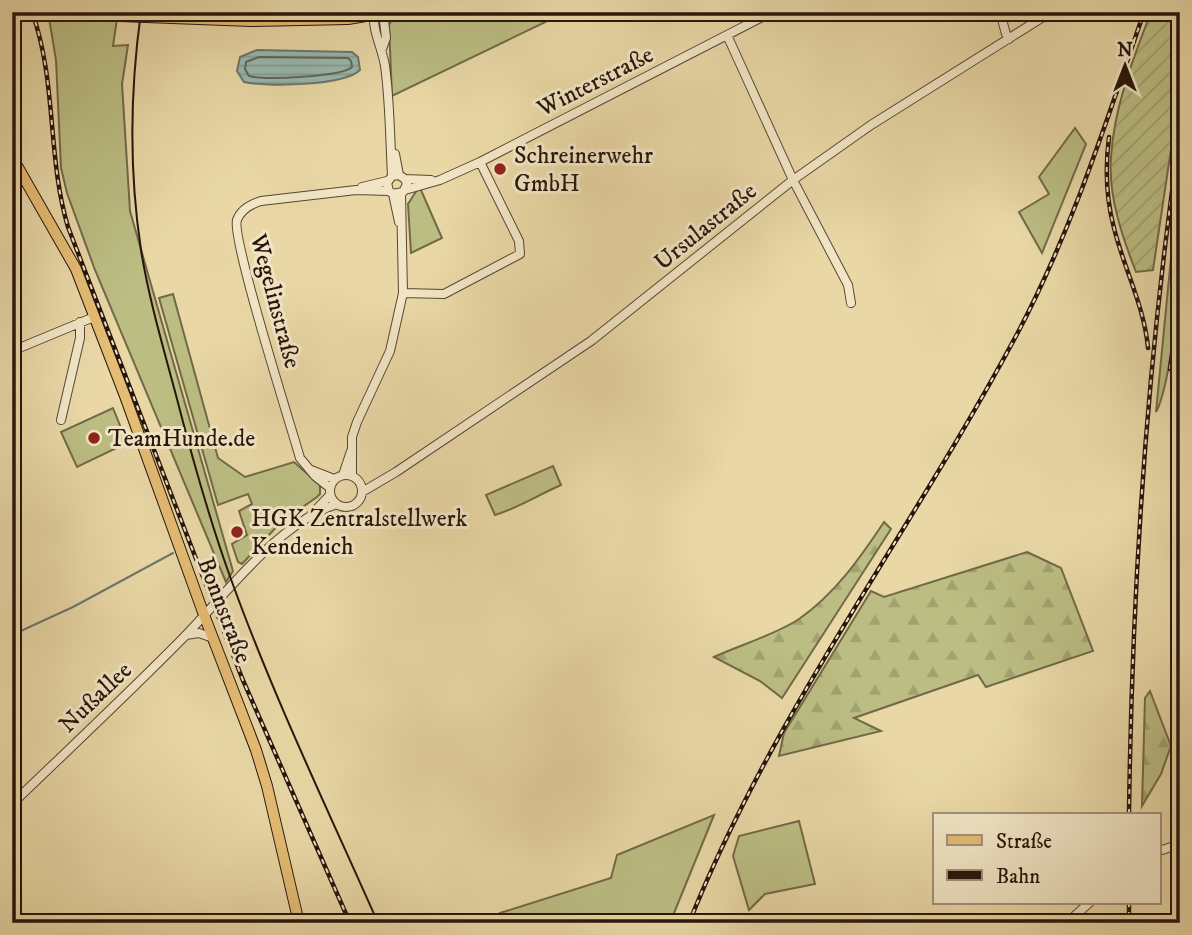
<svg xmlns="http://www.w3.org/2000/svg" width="1192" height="935" viewBox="0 0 1192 935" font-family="'IM FELL DW Pica',serif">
<defs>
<pattern id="forest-firs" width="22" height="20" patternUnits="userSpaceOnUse" patternTransform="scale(1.75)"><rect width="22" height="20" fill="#bbbd83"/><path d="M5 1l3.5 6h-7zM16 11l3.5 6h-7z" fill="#a1a270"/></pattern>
<pattern id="garden-furrows" width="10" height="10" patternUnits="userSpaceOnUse" patternTransform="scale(1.75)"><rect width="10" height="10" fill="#bbbd83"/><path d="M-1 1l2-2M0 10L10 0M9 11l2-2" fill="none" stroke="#a1a270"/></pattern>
<pattern id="water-rules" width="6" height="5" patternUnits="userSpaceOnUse" patternTransform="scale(1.75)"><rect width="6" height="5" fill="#98b8ad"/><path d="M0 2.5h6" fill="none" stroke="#839d94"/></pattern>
</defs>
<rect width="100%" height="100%" fill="#e9d7a6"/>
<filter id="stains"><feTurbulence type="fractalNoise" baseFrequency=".00286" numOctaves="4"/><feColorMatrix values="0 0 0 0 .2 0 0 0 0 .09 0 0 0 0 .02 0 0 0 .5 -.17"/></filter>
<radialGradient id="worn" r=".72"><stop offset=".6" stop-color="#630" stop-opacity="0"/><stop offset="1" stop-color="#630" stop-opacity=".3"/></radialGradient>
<!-- grass -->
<path fill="#bbbd83" stroke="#716947" stroke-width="2" d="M48 12H118L113 46 128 45 122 84 130 211 233 571 226 582 95 270 67 193 61 168 56 60Z
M436 12H566L392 96 389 25 393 18 409 20Z
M1075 128 1086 144 1042 253 1019 212 1049 194 1039 177Z
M417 190H421L442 238 411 253 408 204Z
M1176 206C1189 234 1172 384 1156 412Z
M173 294 218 458 245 477 294 462 320 485V494L317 497 281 522 242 564 238 562 232 544 247 535 239 511 252 504 248 494 218 505 159 298Z
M113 408 127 443 77 467 61 432Z
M553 466 561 485C538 495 518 508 495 515L486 495Z
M714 815 670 923H503L500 913 611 878 617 855Z
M799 821 815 884 765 894 749 910 733 856 739 836Z"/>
<!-- forest -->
<path fill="url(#forest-firs)" stroke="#716947" stroke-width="2" d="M884 522 891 529 782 698 760 681 714 657C738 646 779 633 799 619 835 594 860 558 884 522Z
M1027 552 1061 568 1093 651 986 687 978 675 854 718 881 731 779 756 784 733 871 591 884 597Z
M1150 691 1171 746 1161 774 1142 806 1145 698Z"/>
<!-- garden -->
<path fill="url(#garden-furrows)" stroke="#716947" stroke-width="2" d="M1151 12H1180V89L1153 270 1136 272C1122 236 1108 196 1111 157 1114 107 1133 59 1151 12Z"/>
<!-- water -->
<path fill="url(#water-rules)" stroke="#6b776c" stroke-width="2" d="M257 50 352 52 358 57 360 70C344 86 266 87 244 82L237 71 240 57Z"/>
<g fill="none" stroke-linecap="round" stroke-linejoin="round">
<!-- shore -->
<path stroke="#60665c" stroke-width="2" d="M259 57 348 58 351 61 352 67C342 77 265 80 249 76L245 69 246 62Z"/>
<!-- stream -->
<path stroke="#6b776c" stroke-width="2" d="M12 635 73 607 173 553"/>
<!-- minor casing -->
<g stroke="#584632" stroke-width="10">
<path id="minor" d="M374 12C372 31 382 47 385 66 390 102 390 139 392 176
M1000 12 1006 34 1009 39
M727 35 793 180 848 285 851 303
M382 49 386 38 383 12
M395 154 399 175 405 179 407 184 403 192 393 194 389 191 387 183 392 176 399 175
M405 179 431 180
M362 187 387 181
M405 190 440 180 480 162 772 12
M393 194 399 222
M403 293 444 294 520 254 519 241 480 162
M12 351 94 317
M61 420 80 338V322
M311 470 334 479
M343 475 351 451
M330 491a16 16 0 1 1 32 0a16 16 0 1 1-32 0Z
M352 476V437L357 422 390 351 403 293 401 194
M330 488 315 476 300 458C291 426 231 238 237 220 241 209 251 204 261 201L356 190 389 191
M362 492 396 472 591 341 793 180 871 125 1051 12
M311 515 330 495
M186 635 199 633 213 638
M12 804C70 748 129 693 185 636 227 593 278 523 337 504
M1159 851 1180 844
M1067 923 1090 902"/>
</g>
<!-- major casing -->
<g stroke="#27150b" stroke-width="12">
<path id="major" d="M15 12 251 21 348 19 389 12
M12 157 76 269 125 396 204 615 256 750 267 786 299 923"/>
</g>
<!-- minor -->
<use href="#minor" stroke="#f1e5c5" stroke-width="8"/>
<!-- major -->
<use href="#major" stroke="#e4bc73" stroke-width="10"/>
<!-- tram -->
<path stroke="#27150b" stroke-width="2" d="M141 12C130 91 129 171 141 250 149 300 164 350 177 399 193 461 210 522 232 582 274 698 328 810 378 923"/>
<!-- rail casing -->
<g stroke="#27150b" stroke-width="4.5">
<path id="rail" d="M32 12C57 81 47 157 68 227L242 678 350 923
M1109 137C1105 168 1106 198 1114 228 1124 269 1144 305 1148 348
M1170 369 1180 294
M1129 814C1132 587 1147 359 1180 134
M1129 902V923
M689 923C773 713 910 534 1016 336 1071 233 1106 123 1144 12"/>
</g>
<!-- rail -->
<use href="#rail" stroke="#f1e5c5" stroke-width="2" stroke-dasharray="5" stroke-linecap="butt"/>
</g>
<!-- markers -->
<g fill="#8f2418" stroke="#f1e5c5" stroke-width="2.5">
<circle cx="500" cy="169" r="7"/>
<circle cx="94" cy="438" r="7"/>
<circle cx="237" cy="532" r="7"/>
</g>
<g text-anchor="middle" stroke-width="6" stroke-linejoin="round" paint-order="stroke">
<!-- street labels -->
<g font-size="24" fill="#27150b" stroke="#f1e5c5">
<text transform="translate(595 81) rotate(-27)" y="8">Winterstraße</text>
<text transform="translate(705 226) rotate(-39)" y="8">Ursulastraße</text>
<text transform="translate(276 301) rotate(75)" y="8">Wegelinstraße</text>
<text transform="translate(225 610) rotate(69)" y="8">Bonnstraße</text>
<text transform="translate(95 697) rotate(-44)" y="8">Nußallee</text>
</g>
<!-- poi labels -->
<g font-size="24" fill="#27150b" stroke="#f1e5c5" text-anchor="start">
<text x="514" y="163">Schreinerwehr<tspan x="514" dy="28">GmbH</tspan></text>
<text x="108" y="446">TeamHunde.de</text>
<text x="251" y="526">HGK Zentralstellwerk<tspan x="251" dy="28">Kendenich</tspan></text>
</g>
</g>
<!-- margin -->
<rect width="1192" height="935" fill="none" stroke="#e9d7a6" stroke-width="42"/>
<rect x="14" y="14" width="1164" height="907" fill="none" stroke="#27150b" stroke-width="3.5"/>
<rect x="21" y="21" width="1150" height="893" fill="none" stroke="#27150b" stroke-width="2"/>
<!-- legend -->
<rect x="933" y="813" width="228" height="91" fill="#f1e5c5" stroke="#a0927b" stroke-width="2"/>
<rect x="947" y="835" width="35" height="10" fill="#e4bc73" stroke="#a0927b" stroke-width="2"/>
<text x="996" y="848" font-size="21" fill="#27150b">Straße</text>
<rect x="947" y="870" width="35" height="10" fill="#27150b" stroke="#a0927b" stroke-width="2"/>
<text x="996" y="883" font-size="21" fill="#27150b">Bahn</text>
<!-- north arrow -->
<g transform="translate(1125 66)" stroke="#f1e5c5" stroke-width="5" paint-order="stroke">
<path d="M0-5L12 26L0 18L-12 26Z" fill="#27150b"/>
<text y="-10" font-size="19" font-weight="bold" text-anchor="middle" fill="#27150b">N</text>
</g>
<rect width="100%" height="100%" filter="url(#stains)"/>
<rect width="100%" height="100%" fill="url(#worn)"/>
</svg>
